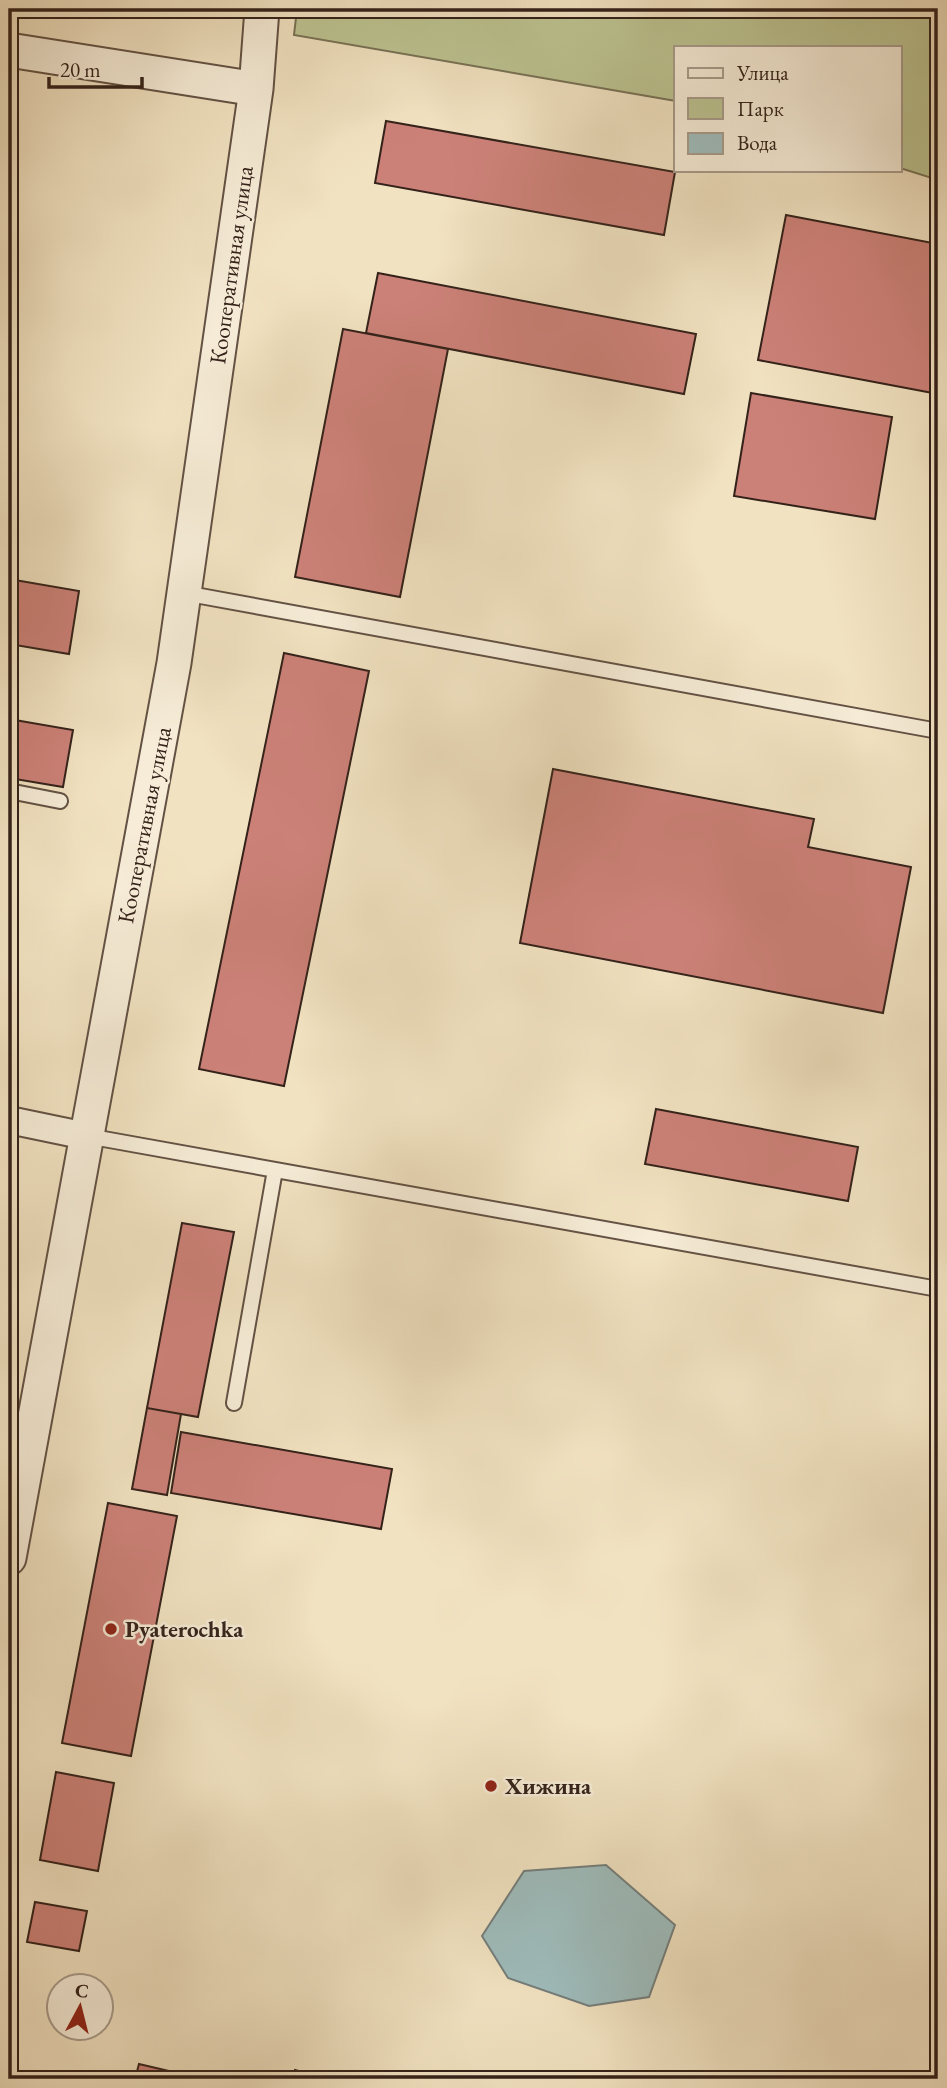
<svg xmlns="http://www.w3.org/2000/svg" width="947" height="2088" viewBox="0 0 947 2088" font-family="'EB Garamond',serif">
<rect width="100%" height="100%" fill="#f1e2c1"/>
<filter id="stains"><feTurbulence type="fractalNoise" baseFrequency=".00286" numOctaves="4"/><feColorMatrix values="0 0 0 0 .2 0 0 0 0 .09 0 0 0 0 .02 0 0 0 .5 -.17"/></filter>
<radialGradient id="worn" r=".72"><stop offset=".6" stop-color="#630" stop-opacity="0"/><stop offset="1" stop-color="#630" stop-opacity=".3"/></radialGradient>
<!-- green -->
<path fill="#bcc391" stroke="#787256" stroke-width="2" d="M297 9H938V180L900 168V47H676V101L294 35Z"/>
<!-- water -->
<path fill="#9ebcbc" stroke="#747e7b" stroke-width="2" d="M606 1865 675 1925 649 1997 589 2006 508 1978 482 1936 524 1871Z"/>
<!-- building -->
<path fill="#cc8178" stroke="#34221a" stroke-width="2" d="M386 121 675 172 664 235 375 183Z
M786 215 938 244V394L758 360Z
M378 273 696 334 684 394 366 333Z
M343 329 448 349 400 597 295 577Z
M751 393 892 417 875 519 734 496Z
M9 579 79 591 69 654 9 644Z
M284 653 369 671 284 1086 199 1069Z
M9 719 73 730 63 787 9 778Z
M553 769 814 819 808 847 911 867 883 1013 520 943Z
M656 1109 858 1147 848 1201 645 1164Z
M182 1223 234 1232 198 1417 147 1408Z
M147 1408 181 1414 167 1495 132 1489Z
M181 1432 392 1469 381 1529 171 1493Z
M108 1503 177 1516 131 1756 62 1743Z
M56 1772 114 1783 98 1871 40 1860Z
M35 1902 87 1911 79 1951 27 1942Z
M139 2064 203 2079H135Z
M295 2070 328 2079H292Z"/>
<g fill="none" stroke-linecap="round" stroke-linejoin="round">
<!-- service casing -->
<g stroke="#635244" stroke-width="18">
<path id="service" d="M184 593 938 731
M9 791 60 801
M87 1136 938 1289
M234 1403 275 1170"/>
</g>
<!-- minor casing -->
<g stroke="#635244" stroke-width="30">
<path id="minor" d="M9 1120 86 1136"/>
</g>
<!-- tertiary casing -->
<g stroke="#635244" stroke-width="37">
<path id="tertiary" d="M9 50 256 89
M9 1558 174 663 256 89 262 9"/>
</g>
<!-- service -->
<use href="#service" stroke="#f6ecd7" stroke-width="14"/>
<!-- minor -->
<use href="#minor" stroke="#f6ecd7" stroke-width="26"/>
<!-- tertiary -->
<use href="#tertiary" stroke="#f6ecd7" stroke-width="33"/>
</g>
<!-- markers -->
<g fill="#8f2418" stroke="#f6ecd7" stroke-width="2.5">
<circle cx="111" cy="1629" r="7"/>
<circle cx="491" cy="1786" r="7"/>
</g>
<g text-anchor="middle" stroke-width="5" stroke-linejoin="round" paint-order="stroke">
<!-- street labels -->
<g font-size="23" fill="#34221a" stroke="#f6ecd7">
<text transform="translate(231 265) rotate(-82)" y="8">Кооперативная улица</text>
<text transform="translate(144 825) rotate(-79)" y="8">Кооперативная улица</text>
</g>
<!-- poi labels -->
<g font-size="23" font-weight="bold" fill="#34221a" stroke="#f6ecd7" text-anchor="start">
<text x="125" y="1637">Pyaterochka</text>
<text x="505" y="1794">Хижина</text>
</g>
</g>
<!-- margin -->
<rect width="947" height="2088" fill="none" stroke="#f1e2c1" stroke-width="35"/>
<rect x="10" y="10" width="926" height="2067" fill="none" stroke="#34221a" stroke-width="3.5"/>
<rect x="18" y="18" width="912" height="2053" fill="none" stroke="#34221a" stroke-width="2"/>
<!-- legend -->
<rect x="674" y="46" width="228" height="126" fill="#f6ecd7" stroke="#a89b8b" stroke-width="2"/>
<rect x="688" y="68" width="35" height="10" fill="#f6ecd7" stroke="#a89b8b" stroke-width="2"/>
<text x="737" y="80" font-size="21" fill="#34221a">Улица</text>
<rect x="688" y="98" width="35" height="21" fill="#bcc391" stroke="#a89b8b" stroke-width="2"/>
<text x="737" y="116" font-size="21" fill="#34221a">Парк</text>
<rect x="688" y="133" width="35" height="21" fill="#9ebcbc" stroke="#a89b8b" stroke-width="2"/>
<text x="737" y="150" font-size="21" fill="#34221a">Вода</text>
<!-- north arrow -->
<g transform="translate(80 2007) rotate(7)"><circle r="33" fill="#f6ecd7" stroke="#a89b8b" stroke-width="2"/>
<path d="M0-5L12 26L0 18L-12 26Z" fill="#8f2418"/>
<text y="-10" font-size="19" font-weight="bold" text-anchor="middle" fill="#34221a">С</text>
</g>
<!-- scale -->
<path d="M49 77v10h93v-10" fill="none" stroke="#34221a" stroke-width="3.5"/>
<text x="60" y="77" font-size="21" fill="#34221a" stroke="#f6ecd7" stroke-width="5" paint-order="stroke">20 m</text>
<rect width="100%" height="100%" filter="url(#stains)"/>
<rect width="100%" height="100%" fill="url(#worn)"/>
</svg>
